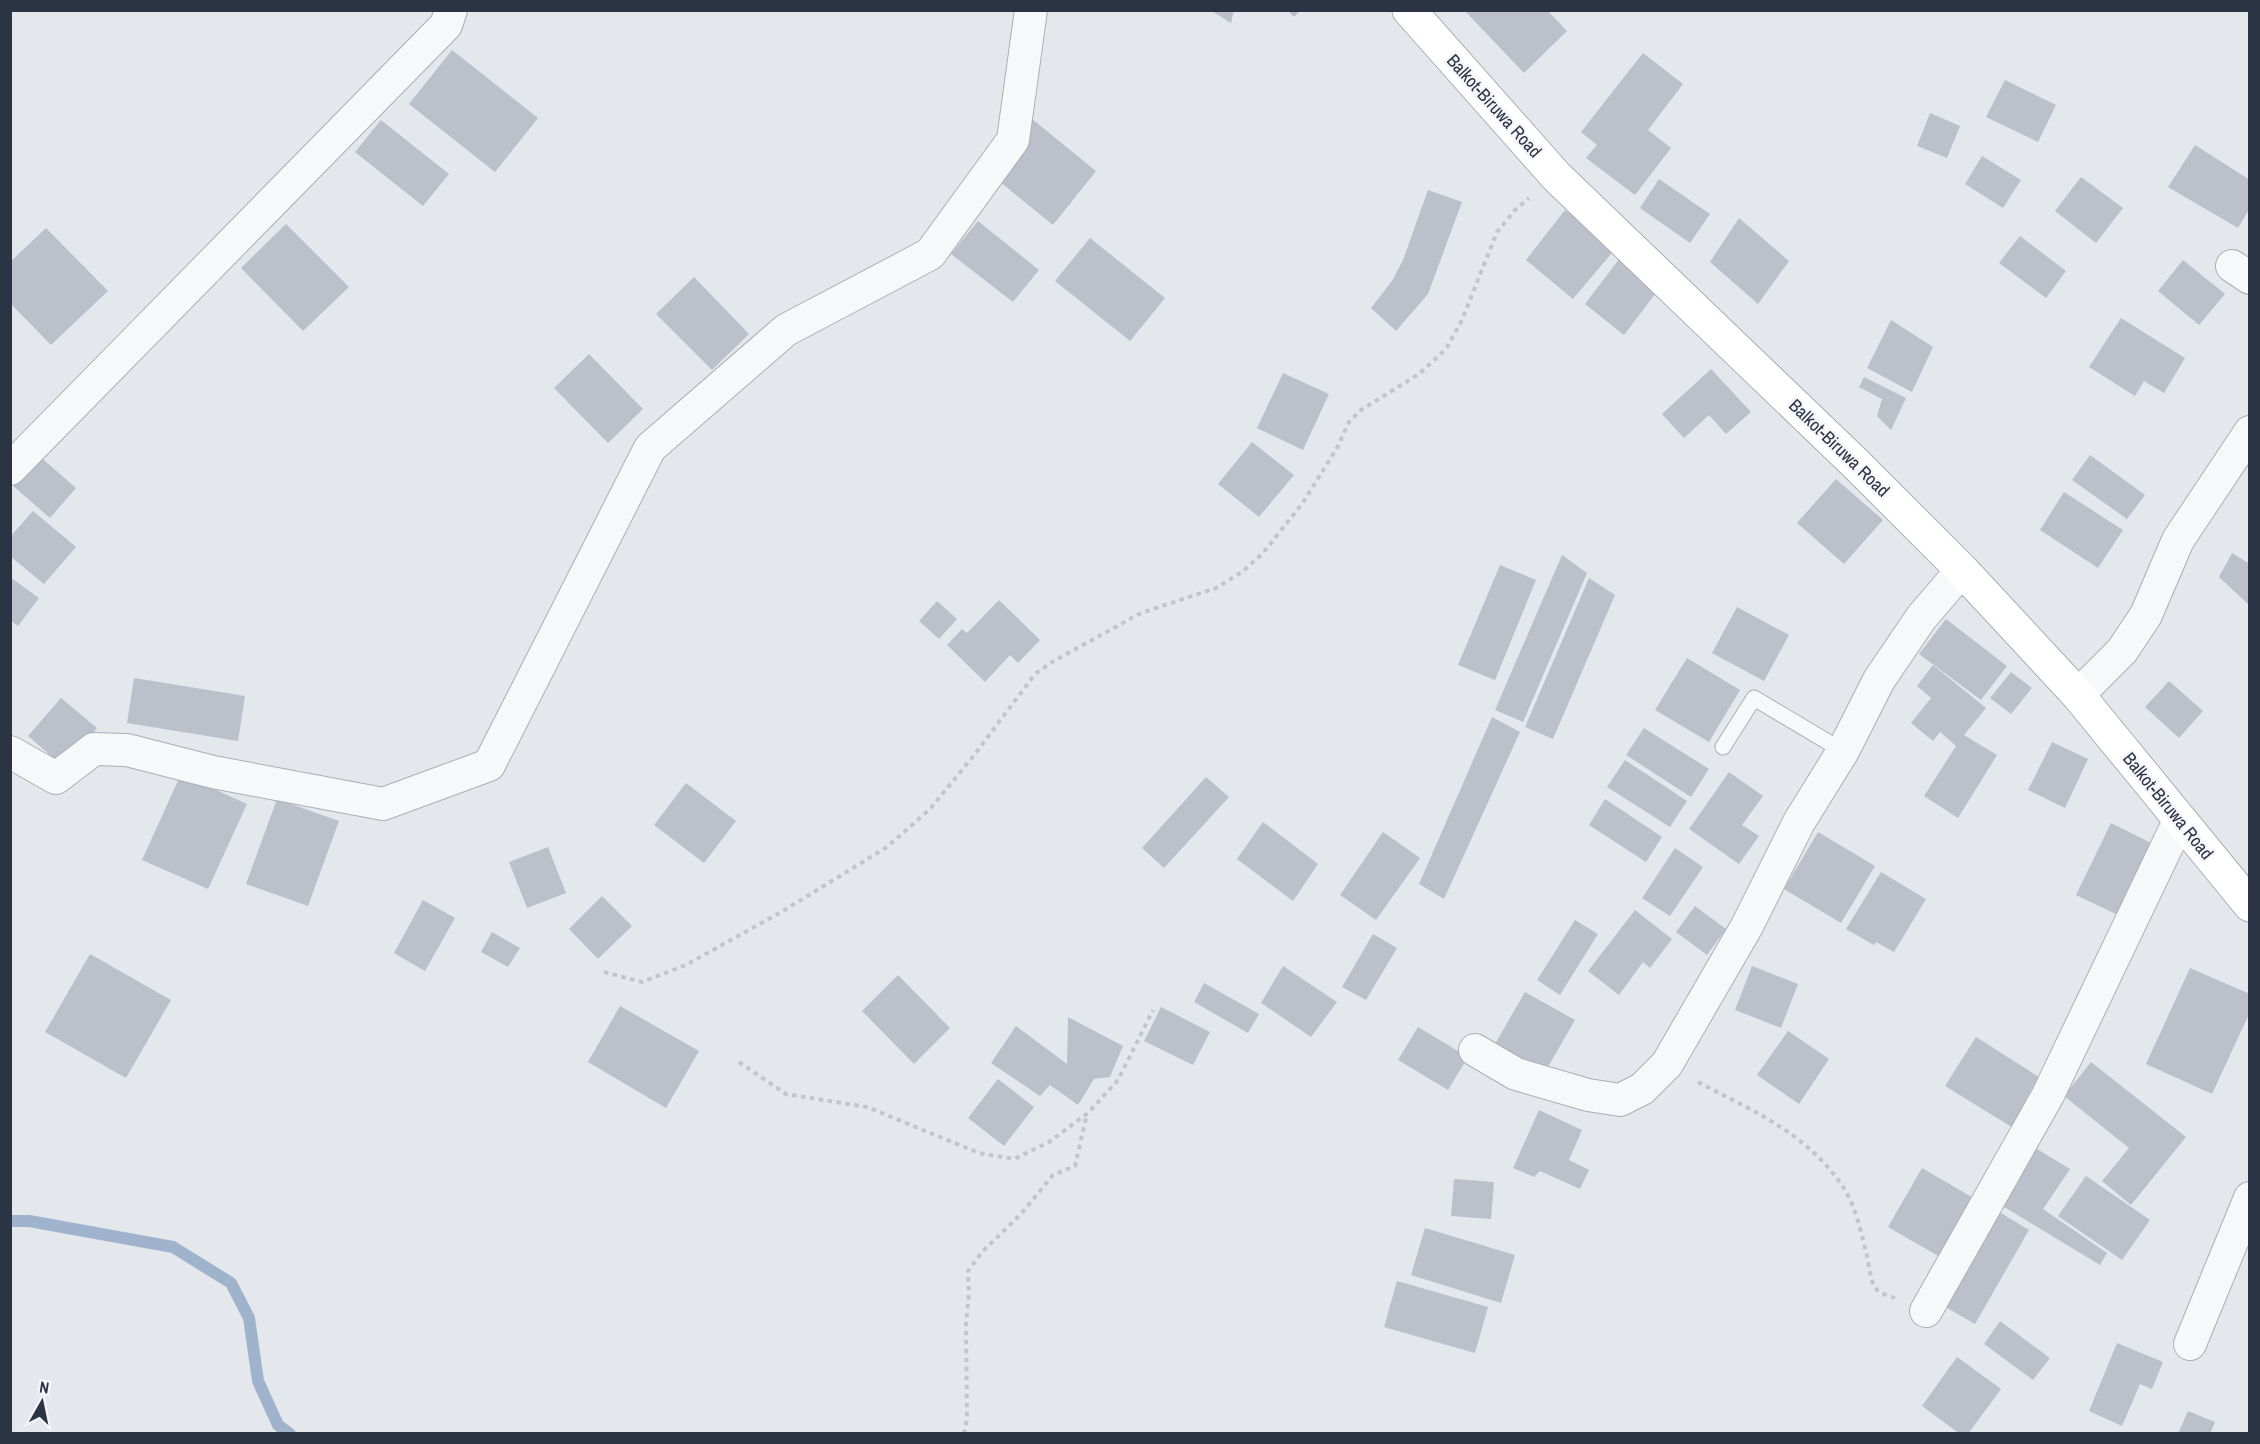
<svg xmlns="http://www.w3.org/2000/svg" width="2260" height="1444" viewBox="0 0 2260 1444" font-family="'Archivo Narrow',sans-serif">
<rect width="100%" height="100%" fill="#e4e7ec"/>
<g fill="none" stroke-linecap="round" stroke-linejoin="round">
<!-- stream -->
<path stroke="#9fb4cc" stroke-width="12" d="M10 1221H29L173 1247 231 1283 249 1318 258 1381 278 1425 290 1434"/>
</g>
<!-- building -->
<path fill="#bbc0ca" d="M1210 10H1234L1231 23Z
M1287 10H1301L1294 17Z
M1464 10H1547L1567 31 1524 73Z
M452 50 538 118 495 172 409 104Z
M1643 53 1683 84 1648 130 1671 148 1635 195 1586 158 1597 145 1581 132Z
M2005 80 2056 105 2038 142 1986 117Z
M1930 113 1960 126 1947 158 1917 146Z
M1032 119 1096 171 1053 225 989 173Z
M381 120 449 174 423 206 355 152Z
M2195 145 2250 180V208L2238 228 2168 187Z
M1982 156 2021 180 2003 208 1965 184Z
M2081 177 2123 208 2096 243 2055 211Z
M1659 179 1710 214 1690 243 1640 208Z
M1428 190 1462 202 1428 294 1396 331 1371 308 1392 281 1403 260Z
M1565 210 1616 248 1573 299 1526 260Z
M1739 218 1789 261 1758 304 1710 262Z
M978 221 1039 270 1013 302 951 254Z
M286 224 349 287 303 331 241 268Z
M46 228 108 291 51 345 10 303V262Z
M2020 236 2066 271 2046 298 1999 263Z
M1090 238 1165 298 1130 341 1055 281Z
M1620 258 1659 289 1624 335 1585 304Z
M2183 260 2225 294 2199 325 2158 291Z
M694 277 749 334 712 370 656 314Z
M2121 318 2185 358 2164 393 2144 381 2135 396 2089 367Z
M1891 320 1933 347 1912 392 1867 368Z
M589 354 643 409 608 443 554 388Z
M1711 369 1751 412 1726 434 1709 415 1684 438 1662 414Z
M1283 373 1329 394 1303 450 1257 428Z
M1864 377 1906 398 1891 430 1877 416 1882 399 1859 387Z
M1252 442 1294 475 1259 517 1218 484Z
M37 454 76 488 50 518 11 484Z
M2090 455 2145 495 2127 519 2072 480Z
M1836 479 1883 520 1844 564 1797 523Z
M2064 492 2123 530 2098 568 2040 530Z
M33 511 76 547 44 584 10 556V537Z
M2232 553 2250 564V606L2219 577Z
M1562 555 1587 573 1523 722 1495 710Z
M1500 565 1536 580 1495 680 1458 665Z
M10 577 39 598 18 626 10 620Z
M1589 578 1615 595 1553 739 1525 727Z
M999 600 1040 640 1018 663 1010 655 985 682 947 645 962 629 967 633Z
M937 601 957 619 939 639 919 621Z
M1737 607 1789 635 1764 681 1712 653Z
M1946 619 2007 666 1981 700 1919 654Z
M1687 658 1740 690 1709 742 1655 710Z
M1933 665 1986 708 1964 735 1997 755 1958 818 1924 796 1956 746 1940 732 1933 741 1911 723 1931 698 1917 686Z
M2011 672 2032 688 2011 714 1990 698Z
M134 678 245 696 238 741 127 723Z
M2169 681 2203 711 2179 738 2145 707Z
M61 698 97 728 64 767 28 736Z
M1492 717 1520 732 1444 899 1419 884Z
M1644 728 1709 769 1691 797 1626 755Z
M2052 742 2088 759 2065 808 2028 790Z
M1625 760 1687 801 1670 827 1607 787Z
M1729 772 1763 796 1742 825 1759 836 1739 864 1689 829Z
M181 774 247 804 208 889 142 860Z
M1206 777 1229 797 1164 868 1142 848Z
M686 783 736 821 704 863 654 825Z
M277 799 339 821 308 906 246 884Z
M1605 799 1662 837 1646 862 1589 825Z
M1263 822 1318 864 1293 901 1237 859Z
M2111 823 2153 844 2118 915 2076 895Z
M1383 832 1420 858 1376 920 1340 895Z
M1818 832 1875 866 1841 923 1784 889Z
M548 847 566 893 527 908 509 862Z
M1675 848 1703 867 1670 916 1642 898Z
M1881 872 1926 899 1894 952 1876 942 1874 945 1846 929Z
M602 896 632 926 598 959 569 929Z
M423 900 455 918 425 971 394 953Z
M1695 906 1726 929 1707 955 1676 932Z
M1635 910 1672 939 1650 968 1643 962 1619 995 1588 971Z
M1575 920 1598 934 1560 995 1537 980Z
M492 932 520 948 508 967 481 952Z
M1373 934 1397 948 1366 1000 1342 987Z
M90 954 171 1000 126 1078 45 1032Z
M1283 966 1337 1002 1311 1037 1261 1003Z
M1752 966 1798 984 1781 1028 1735 1010Z
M2190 968 2250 994V1012L2212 1094 2146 1064Z
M898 975 950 1028 914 1064 862 1011Z
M1204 983 1259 1014 1248 1033 1194 1002Z
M1525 992 1575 1020 1545 1072 1495 1044Z
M620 1006 699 1051 666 1108 588 1062Z
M1161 1007 1210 1032 1193 1065 1144 1041Z
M1068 1017 1123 1046 1110 1077 1094 1079 1078 1105 1050 1085 1040 1096 991 1063 1016 1026 1067 1064Z
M1418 1027 1468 1057 1448 1090 1398 1060Z
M1788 1031 1829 1059 1799 1104 1757 1075Z
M1976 1037 2039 1077 2025 1101 2030 1105 2015 1129 1945 1086Z
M2091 1062 2186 1137 2131 1205 2102 1181 2129 1148 2064 1096Z
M998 1079 1034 1107 1004 1146 968 1118Z
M1539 1110 1582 1130 1569 1160 1589 1170 1580 1189 1540 1171 1534 1177 1513 1168Z
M2037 1149 2070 1169 2043 1209 2107 1253 2100 1265 2001 1205Z
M1922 1168 1975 1199 1940 1257 1888 1227Z
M2086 1176 2150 1220 2122 1260 2058 1216Z
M1454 1179 1494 1182 1491 1219 1451 1216Z
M1996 1210 2029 1230 1975 1324 1942 1305Z
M1425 1228 1515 1255 1501 1303 1411 1275Z
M1397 1281 1488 1307 1475 1353 1384 1327Z
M2000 1321 2050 1358 2033 1380 1984 1344Z
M2117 1343 2163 1362 2152 1389 2140 1384 2122 1426 2089 1411Z
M1957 1357 2001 1389 1968 1434H1960L1922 1406Z
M2188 1411 2215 1422 2210 1434H2178Z"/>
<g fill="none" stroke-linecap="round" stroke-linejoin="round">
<!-- lane casing -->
<g stroke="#a9aeb7" stroke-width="17">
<path id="lane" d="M1723 747 1754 698 1843 751"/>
</g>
<!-- street casing -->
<g stroke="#a9aeb7" stroke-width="34">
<path id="street" d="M2232 266 2250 278
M10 469 446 25 451 10
M2078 695 2122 651 2146 615 2178 540 2250 432
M10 752 56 778 94 749 127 750 213 772 383 804 489 765 650 448 786 330 930 254 1013 140 1031 10
M1475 1050 1516 1074 1588 1095 1620 1100 1642 1089 1667 1064 1747 926 1799 822 1843 751 1879 680 1921 618 1962 570
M1926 1311 2048 1095 2179 821
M2190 1344 2250 1198"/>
</g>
<!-- secondary casing -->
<g stroke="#a9aeb7" stroke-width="35">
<path id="secondary" d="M1409 10 1557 177 1856 464 1962 570 2078 695 2250 905"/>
</g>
<!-- path -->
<path stroke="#c2c5cb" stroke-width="4" stroke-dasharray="4.5 4.5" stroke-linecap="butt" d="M604 972 642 982 686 965 783 911 887 847 931 808 975 754 1035 674 1052 662 1141 613 1216 588 1242 572 1263 553 1302 504 1337 448 1349 422 1361 410 1419 374 1446 349 1462 320 1497 232 1515 210 1529 198
M739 1062 786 1094 867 1107 979 1153 1014 1159 1049 1142 1088 1113 1118 1080 1153 1010
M1698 1082C1755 1112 1809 1134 1845 1190 1856 1208 1862 1236 1867 1256 1870 1268 1869 1281 1878 1291 1882 1294 1890 1296 1895 1298
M964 1434 967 1419 966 1323 969 1294 968 1271 982 1252 1021 1214 1053 1175 1075 1166 1087 1114"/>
<!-- lane -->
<use href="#lane" stroke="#f7f8fa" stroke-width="15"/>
<!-- street -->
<use href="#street" stroke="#f7f8fa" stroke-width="32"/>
<!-- secondary -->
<use href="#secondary" stroke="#fff" stroke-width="33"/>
</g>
<g text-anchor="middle" stroke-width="5" stroke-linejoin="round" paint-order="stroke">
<!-- street labels -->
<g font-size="18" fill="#2b3445" stroke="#f4f6f9">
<text transform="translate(1494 106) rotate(48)" y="6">Balkot-Biruwa Road</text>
<text transform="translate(1839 448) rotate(44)" y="6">Balkot-Biruwa Road</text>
<text transform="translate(2168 806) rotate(51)" y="6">Balkot-Biruwa Road</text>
</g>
</g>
<!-- border -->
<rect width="2260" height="1444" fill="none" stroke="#2b3445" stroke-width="24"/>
<!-- north arrow -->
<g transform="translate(42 1402) rotate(9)" stroke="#f4f6f9" stroke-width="4.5" paint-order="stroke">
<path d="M0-4.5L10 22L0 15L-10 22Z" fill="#2b3445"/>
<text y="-9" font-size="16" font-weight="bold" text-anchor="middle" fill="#2b3445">N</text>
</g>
</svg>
